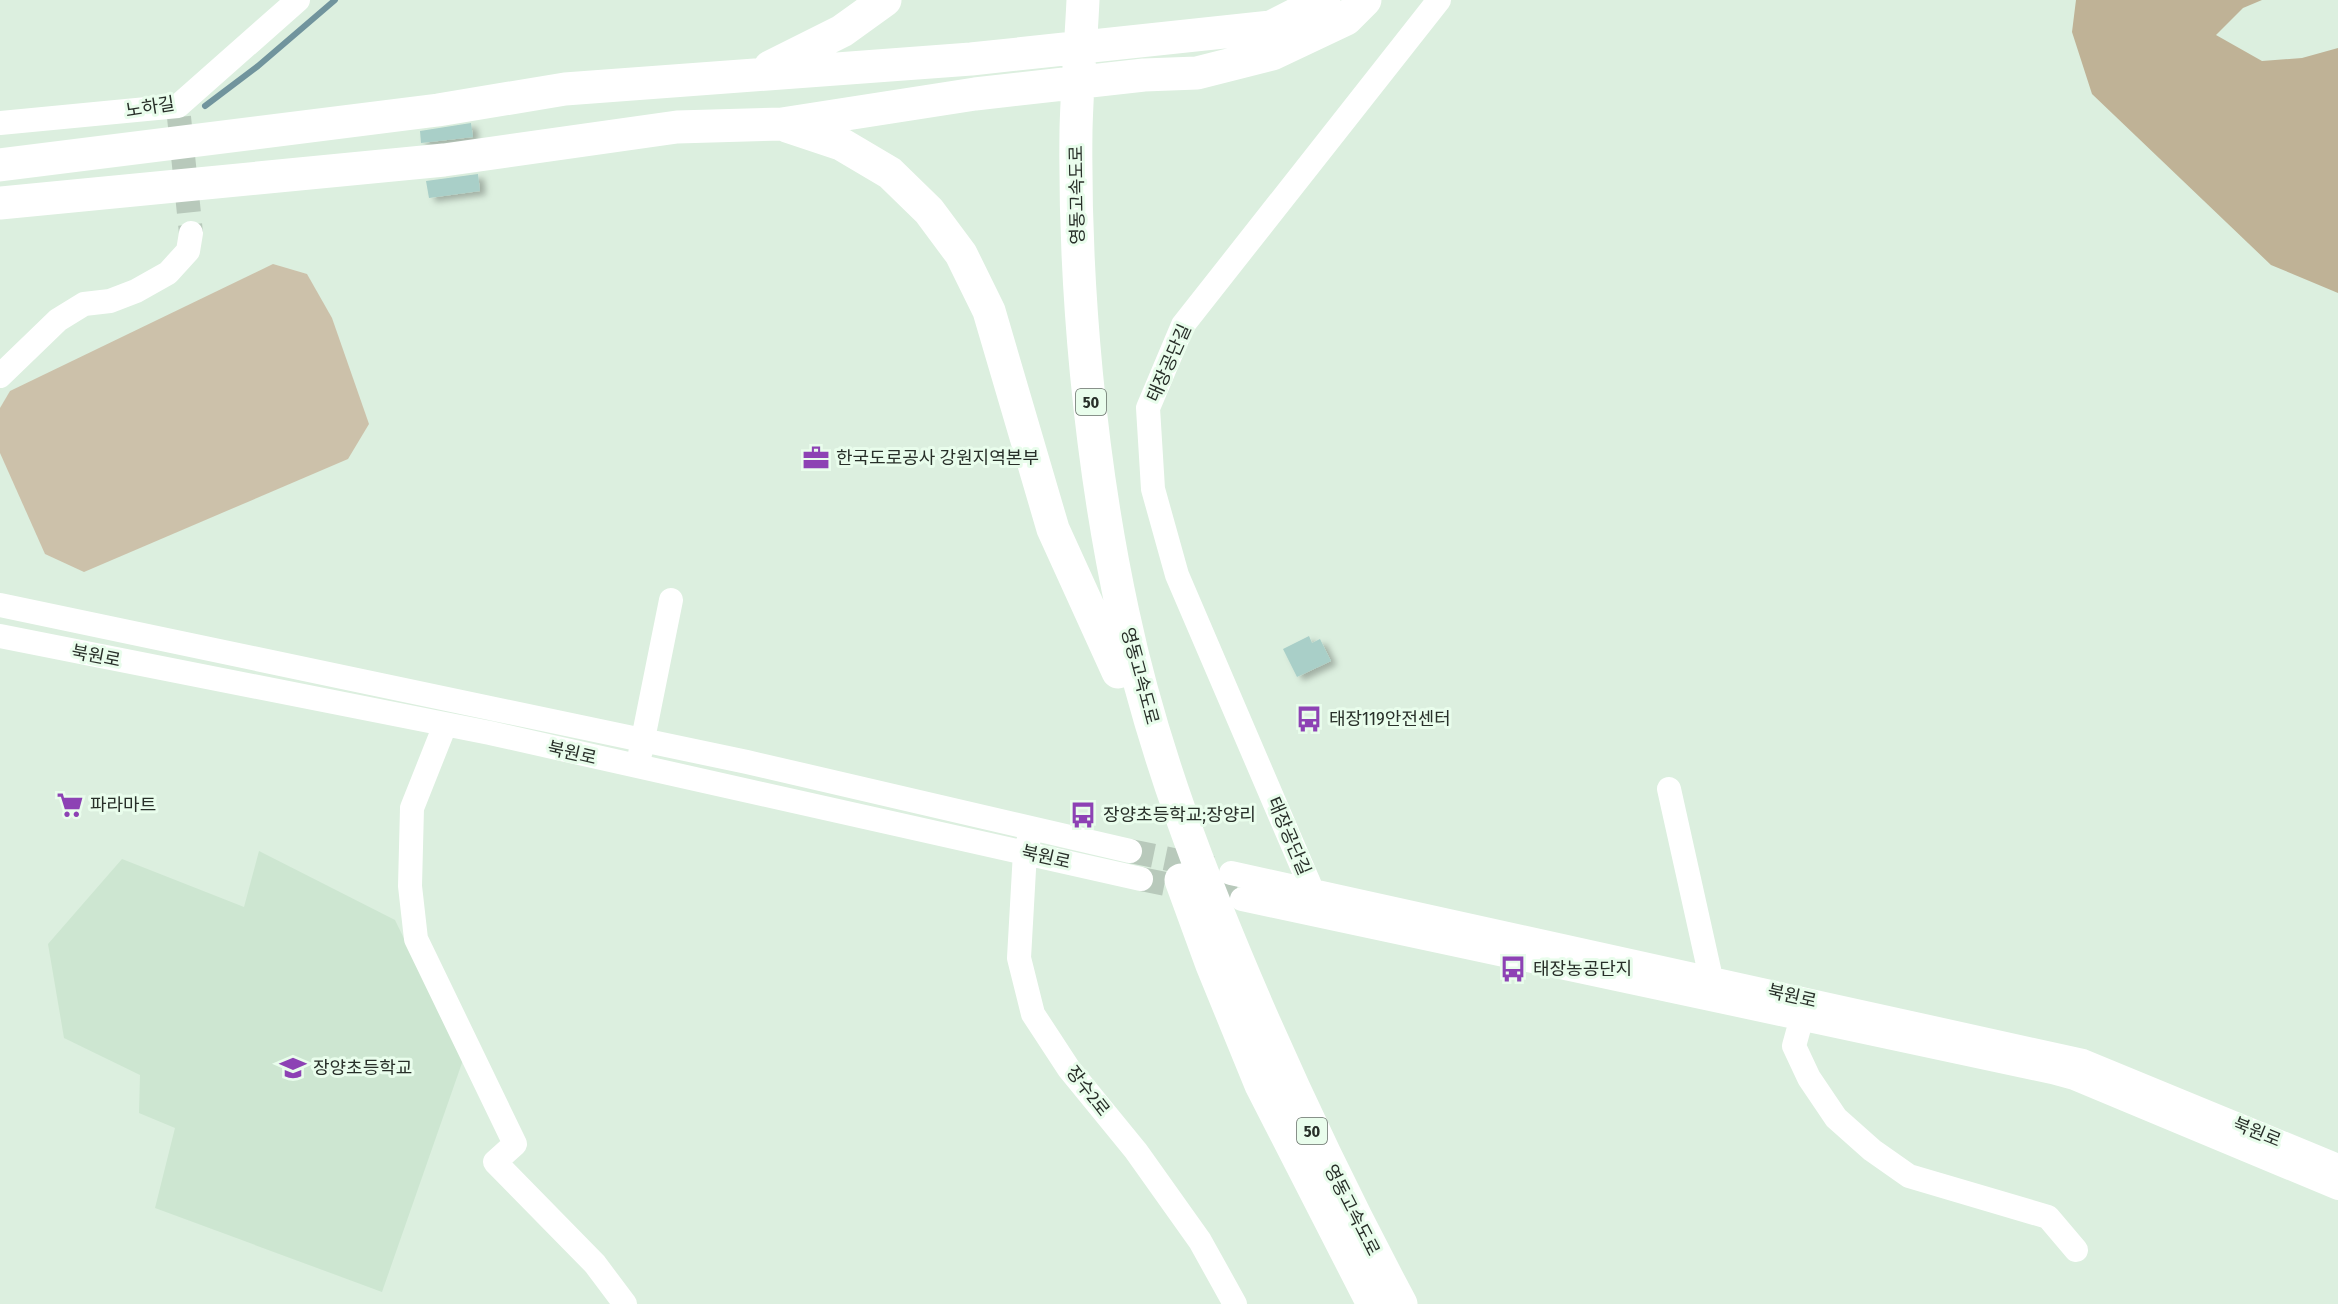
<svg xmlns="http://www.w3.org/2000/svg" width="2338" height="1304" viewBox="0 0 2338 1304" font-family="'Fira Sans Condensed','Noto Sans KR',sans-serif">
<defs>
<filter id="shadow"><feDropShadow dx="6" dy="4" stdDeviation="3" flood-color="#0004"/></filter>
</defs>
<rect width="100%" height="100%" fill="#dcefdf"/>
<!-- built -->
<path fill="#cde6d1" d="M259 851 395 920 463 1060 382 1292 155 1208 175 1128 139 1113 140 1075 64 1038 48 944 122 859 244 907Z"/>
<!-- green -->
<path fill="#ccc1aa" d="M273 264 307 274 332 318 369 424 348 459 84 572 45 554 0 453V408L10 391Z"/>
<!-- forest -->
<path fill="#bfb296" d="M2076 0H2262L2243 8 2216 35 2262 61 2302 58 2338 48V293L2271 265 2092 94 2072 32Z"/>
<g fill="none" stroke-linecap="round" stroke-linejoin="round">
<!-- stream -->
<path stroke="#71949d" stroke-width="6" d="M205 106 258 66 335 0"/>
</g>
<!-- building -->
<path fill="#a9cfc8" filter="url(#shadow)" d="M471 123 473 137 421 143 420 131Z
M478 174 480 191 429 198 426 181Z
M1309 636 1312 643 1320 639 1331 661 1297 677 1283 649Z"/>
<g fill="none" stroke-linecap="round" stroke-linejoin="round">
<!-- minor-tunnel -->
<path stroke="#b8c9bb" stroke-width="24" stroke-dasharray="24 12" stroke-linecap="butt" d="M179 117 191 233
M1130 851 1212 868
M1141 879 1242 899"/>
<!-- minor -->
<path stroke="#fff" stroke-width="24" d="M0 123 178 106 298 0
M0 376 58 320 84 304 110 301 136 291 168 273 188 251 191 233
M0 605 747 762 1130 851
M0 636 490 733 1141 879
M445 725 412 808 410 886 416 939 515 1144 495 1162 595 1264 625 1304
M640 754 671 600
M1669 789 1711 978 1709 992
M1029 839 1025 852 1019 958 1033 1014 1069 1069 1136 1151 1200 1241 1235 1304
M1231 873 2083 1061 2338 1166
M1312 890 1177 575 1153 489 1148 408 1183 325 1439 0
M1242 899 2052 1072 2074 1078 2338 1188
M1802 1017 1794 1046 1809 1078 1836 1118 1872 1150 1909 1176 2048 1217 2076 1250"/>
<!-- highway -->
<path stroke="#fff" stroke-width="33" d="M1083 0C1081 43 1077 87 1076 130 1074 286 1090 461 1123 613 1152 750 1203 881 1258 1008 1302 1109 1349 1207 1401 1304
M770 67 842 31 885 0
M787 126 841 144 890 173 929 211 961 254 989 311 1053 529 1118 672
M0 165 438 110 565 89 971 59 1271 27 1324 0
M0 203 444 160 677 127 782 124 975 94 1144 75 1197 73 1272 54 1346 19 1365 0
M1181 880 1212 965 1261 1085 1373 1304"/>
</g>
<!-- icons -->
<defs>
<g id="office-bare" transform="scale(2.07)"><path d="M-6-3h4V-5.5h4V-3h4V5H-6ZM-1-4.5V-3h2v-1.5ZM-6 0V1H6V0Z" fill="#8d42b4" stroke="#e9fdec" stroke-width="2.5" paint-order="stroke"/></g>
<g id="bus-bare" transform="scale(2.07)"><path d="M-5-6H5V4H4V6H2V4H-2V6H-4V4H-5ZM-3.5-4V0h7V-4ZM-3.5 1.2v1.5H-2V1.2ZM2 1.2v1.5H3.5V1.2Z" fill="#8d42b4" stroke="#e9fdec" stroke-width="2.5" paint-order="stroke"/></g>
<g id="supermarket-bare" transform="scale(2.07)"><path d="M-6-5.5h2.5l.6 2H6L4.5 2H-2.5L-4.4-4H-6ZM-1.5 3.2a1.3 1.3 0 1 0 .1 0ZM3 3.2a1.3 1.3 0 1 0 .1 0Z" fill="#8d42b4" stroke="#e9fdec" stroke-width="2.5" paint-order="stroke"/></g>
<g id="school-bare" transform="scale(2.07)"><path d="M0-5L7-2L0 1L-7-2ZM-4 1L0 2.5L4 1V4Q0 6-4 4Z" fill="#8d42b4" stroke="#e9fdec" stroke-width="2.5" paint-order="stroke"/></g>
</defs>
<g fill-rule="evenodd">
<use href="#office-bare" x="816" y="458"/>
<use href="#bus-bare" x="1309" y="719"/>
<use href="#supermarket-bare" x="70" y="805"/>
<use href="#bus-bare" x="1083" y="815"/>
<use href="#bus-bare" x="1513" y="969"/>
<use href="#school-bare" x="293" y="1068"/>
</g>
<g text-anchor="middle" stroke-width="6" stroke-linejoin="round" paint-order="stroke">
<!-- shield labels -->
<g fill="#e9fdec" stroke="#626d64" stroke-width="1.5">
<rect x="1076" y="389" width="30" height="26" rx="4.5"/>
<rect x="1297" y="1118" width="30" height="26" rx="4.5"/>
</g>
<g font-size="16" font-weight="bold" fill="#282f29">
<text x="1091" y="408">50</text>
<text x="1312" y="1137">50</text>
</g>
<!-- street labels -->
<g font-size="18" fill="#282f29" stroke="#e9fdec">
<text transform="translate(150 107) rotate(-9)" y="6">노하길</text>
<text transform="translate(1077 195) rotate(-91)" y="6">영동고속도로</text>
<text transform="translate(1169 363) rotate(-66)" y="6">태장공단길</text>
<text transform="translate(96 656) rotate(11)" y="6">북원로</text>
<text transform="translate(1140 676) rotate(75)" y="6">영동고속도로</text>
<text transform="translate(572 753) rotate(13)" y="6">북원로</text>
<text transform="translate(1289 836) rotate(67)" y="6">태장공단길</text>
<text transform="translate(1046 857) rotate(13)" y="6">북원로</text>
<text transform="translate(1792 996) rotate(13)" y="6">북원로</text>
<text transform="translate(1088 1091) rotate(52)" y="6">장수2로</text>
<text transform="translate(2257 1132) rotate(22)" y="6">북원로</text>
<text transform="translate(1352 1210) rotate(63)" y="6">영동고속도로</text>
</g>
<!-- poi labels -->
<g font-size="18" fill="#282f29" stroke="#e9fdec" text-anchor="start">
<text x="836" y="464">한국도로공사 강원지역본부</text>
<text x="1329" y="725">태장119안전센터</text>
<text x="90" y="811">파라마트</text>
<text x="1103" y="821">장양초등학교;장양리</text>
<text x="1533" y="975">태장농공단지</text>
<text x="313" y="1074">장양초등학교</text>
</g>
</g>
</svg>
